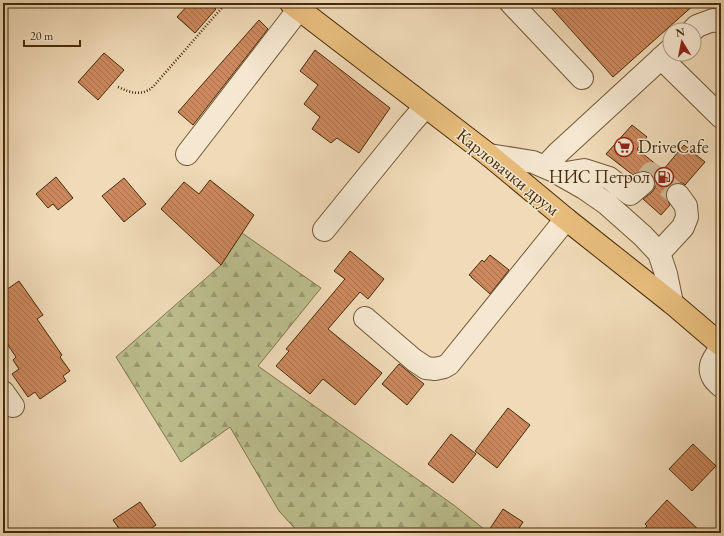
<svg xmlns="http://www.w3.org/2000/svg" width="724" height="536" viewBox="0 0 724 536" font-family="'EB Garamond',serif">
<defs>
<pattern id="forest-firs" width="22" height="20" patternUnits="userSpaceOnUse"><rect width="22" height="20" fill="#bcbe8d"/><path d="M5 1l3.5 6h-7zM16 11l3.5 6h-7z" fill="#9b9b72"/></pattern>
<pattern id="building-back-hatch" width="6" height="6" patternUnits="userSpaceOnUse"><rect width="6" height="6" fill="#cd895d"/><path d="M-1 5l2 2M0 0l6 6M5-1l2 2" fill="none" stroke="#a8704b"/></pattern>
</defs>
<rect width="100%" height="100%" fill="#f0dab7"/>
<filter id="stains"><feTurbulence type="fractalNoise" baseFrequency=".005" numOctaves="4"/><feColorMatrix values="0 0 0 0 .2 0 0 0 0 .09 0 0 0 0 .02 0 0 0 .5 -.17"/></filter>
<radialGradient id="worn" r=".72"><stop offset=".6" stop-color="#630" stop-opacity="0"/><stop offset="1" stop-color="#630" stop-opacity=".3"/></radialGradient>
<!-- forest -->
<path fill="url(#forest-firs)" stroke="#80764c" d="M242 233 321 288 258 366 455 506 489 533H299L279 511 230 427 181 462 116 357 221 265Z"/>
<!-- building -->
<path fill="url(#building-back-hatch)" stroke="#452d0c" d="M190 3H208L216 9 195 33 177 17Z
M547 3H696L613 77Z
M259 20 268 29 193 125 178 112Z
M315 50 390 108 359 153 337 138 331 143 312 129 320 117 304 104 318 85 300 71Z
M104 53 124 70 98 100 78 82Z
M632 125 647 137 637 149 663 170 684 145 705 162 685 185 683 183H677L670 185 667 190 666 196 670 205 661 215 643 199 651 193 655 188V181L652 175 647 171H641L633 175 606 154Z
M56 177 73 198 58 210 53 204 48 208 36 194Z
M124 178 146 204 124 222 102 196Z
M210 180 254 215 221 265 161 209 184 182 199 194Z
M350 251 384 279 368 299 360 292 328 329 382 373 355 405 323 379 310 394 276 366 289 351 286 349 345 279 334 271Z
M490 255 509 270 490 294 471 277V276L469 275 482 260 484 262Z
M19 281 43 315 37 319 62 355 60 357 70 371 63 376 66 381 40 399 35 392 28 397 12 374 19 369 13 360 16 357 3 338V292Z
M399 364 424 384 407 405 382 384Z
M508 408 530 425 497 468 475 451Z
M451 434 476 454 453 483 428 464Z
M693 444 716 466 692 491 669 469Z
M667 500 702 533H640L647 526 645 524Z
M140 502 156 525 144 533H122L113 520Z
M503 509 523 522 516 533H487Z"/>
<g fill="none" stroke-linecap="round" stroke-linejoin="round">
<!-- minor-tunnel -->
<path stroke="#ceb795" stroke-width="22" stroke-dasharray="22 11" stroke-linecap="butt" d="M643 183 651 173 678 195"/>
<!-- minor casing -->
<g stroke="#705837" stroke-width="24">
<path id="minor" d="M511 3 582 78
M693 30 697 26 713 20 721 22
M661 58 721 117
M187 154 299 9 305 3
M489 155 533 162 554 171 584 188 607 204 643 236 659 253 666 274 672 303
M545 167 558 153 670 50
M560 174 584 170 609 178 630 194 643 183
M324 230 410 124 425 107
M659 253 683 227 687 217 686 206 678 195
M365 318 414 360 426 368 435 369 444 367 449 364 566 219
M721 348C714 358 706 367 714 379 716 382 719 384 721 386
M3 392 13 406"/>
</g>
<!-- major casing -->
<g stroke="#452d0c" stroke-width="24">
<path id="major" d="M291 3 489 155 566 219 672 303 721 345"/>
</g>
<!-- path -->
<path stroke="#452d0c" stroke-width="2.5" stroke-dasharray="1 2" stroke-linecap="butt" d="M118 87C131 93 140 96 152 88L226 3"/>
<!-- minor -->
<use href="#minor" stroke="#f5e7d0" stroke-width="22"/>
<!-- major -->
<use href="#major" stroke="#e8bd7c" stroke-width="22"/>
</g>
<!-- icons -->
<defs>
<g id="supermarket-ring" transform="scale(1)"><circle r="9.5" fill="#f5e7d0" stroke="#8f2418" stroke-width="1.5"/><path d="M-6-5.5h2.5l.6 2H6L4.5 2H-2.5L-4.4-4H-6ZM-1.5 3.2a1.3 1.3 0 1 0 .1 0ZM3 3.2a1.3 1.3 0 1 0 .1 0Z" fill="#8f2418"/></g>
<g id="fuel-ring" transform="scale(1)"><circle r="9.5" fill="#f5e7d0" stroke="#8f2418" stroke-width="1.5"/><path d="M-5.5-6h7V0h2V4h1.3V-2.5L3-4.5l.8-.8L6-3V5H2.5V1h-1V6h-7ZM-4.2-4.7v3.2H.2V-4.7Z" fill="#8f2418"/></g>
</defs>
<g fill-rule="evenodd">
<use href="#supermarket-ring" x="624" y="147"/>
<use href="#fuel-ring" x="664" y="177"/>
</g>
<g text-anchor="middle" stroke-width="3" stroke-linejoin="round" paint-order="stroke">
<!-- poi labels -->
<g font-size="18" fill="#452d0c" stroke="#f5e7d0" text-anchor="start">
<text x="638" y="153">DriveCafe</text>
<text x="650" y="183" text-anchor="end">НИС Петрол</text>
</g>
<!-- street labels -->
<g font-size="18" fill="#452d0c" stroke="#f5e7d0">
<text transform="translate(508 172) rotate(39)" y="6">Карловачки друм</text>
</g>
</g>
<!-- margin -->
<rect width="724" height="536" fill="none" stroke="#f0dab7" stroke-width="16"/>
<rect x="4" y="4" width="716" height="528" fill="none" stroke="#452d0c" stroke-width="2"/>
<rect x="8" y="8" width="708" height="520" fill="none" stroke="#452d0c"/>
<!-- north arrow -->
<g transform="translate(682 42) rotate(350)"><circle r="19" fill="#f5e7d0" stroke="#af9d82"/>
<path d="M0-3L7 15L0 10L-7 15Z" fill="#8f2418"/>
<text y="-6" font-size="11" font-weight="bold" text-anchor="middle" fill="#452d0c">N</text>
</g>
<!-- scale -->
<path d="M24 40v6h56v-6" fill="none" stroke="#452d0c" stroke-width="2"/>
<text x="30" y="40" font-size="12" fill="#452d0c" stroke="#f5e7d0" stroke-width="3" paint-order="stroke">20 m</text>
<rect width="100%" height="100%" filter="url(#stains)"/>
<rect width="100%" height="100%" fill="url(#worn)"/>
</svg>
